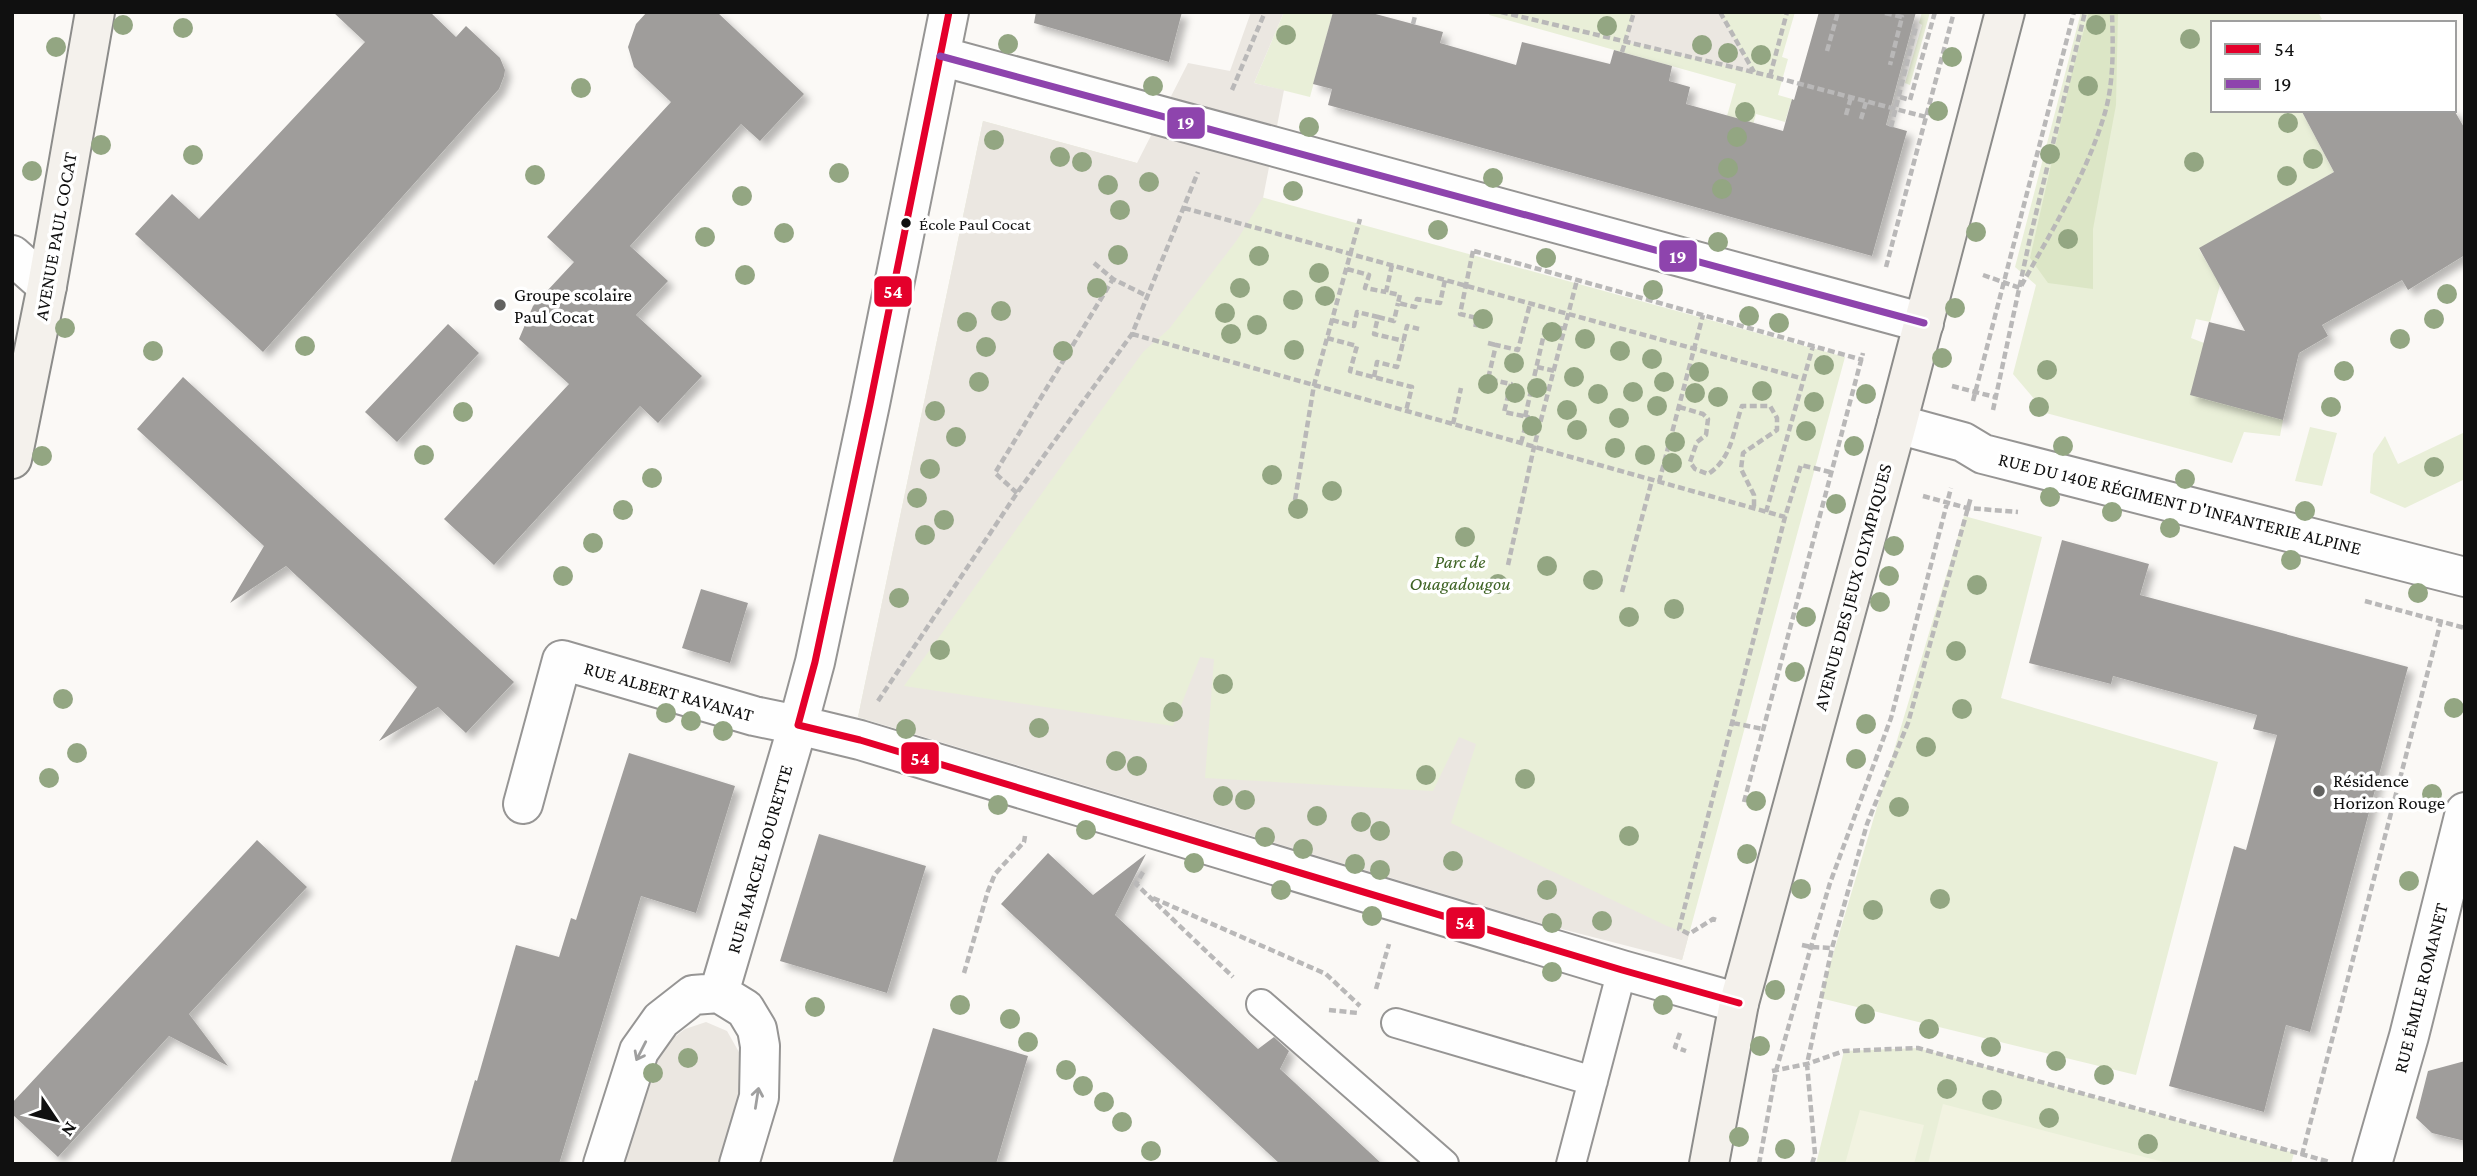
<svg xmlns="http://www.w3.org/2000/svg" width="2477" height="1176" viewBox="0 0 2477 1176" font-family="'Crimson Pro',serif">
<defs>
<filter id="shadow"><feDropShadow dx="6" dy="6" stdDeviation="3.5" flood-color="#0004"/></filter>
</defs>
<rect width="100%" height="100%" fill="#fbf9f6"/>
<!-- green -->
<path fill="#e9efd8" d="M1284 12H1333L1310 97 1254 83Z
M1490 12H1795L1782 57 1788 59 1778 95 1792 99 1785 122 1756 114 1736 188 1727 116 1736 84 1489 15Z
M1922 12H1930L1910 85 1905 83 1922 25 1919 23Z
M2081 12H2318L2322 19 2315 23H2213V110H2301L2334 172 2199 249 2220 285 2210 322 2196 319 2191 338 2204 343 2283 420 2280 436 2244 432 2232 463 2046 413 2013 374 2036 285 2015 267Z
M983 121 1845 357 1682 960 858 717Z
M2310 427 2337 433 2322 486 2295 481Z
M2465 432V479L2405 508 2370 493 2373 454 2385 436 2398 464Z
M1964 516 2042 537 2001 698 2218 762 2136 1075 1820 998Z
M1918 1048 2294 1153 2291 1164H1816L1844 1051Z"/>
<!-- forest -->
<path fill="#dce6c6" d="M2089 12H2118L2116 105 2093 229V289L2048 283 2030 258 2072 72Z"/>
<!-- pitch -->
<path fill="#f2f3e1" d="M1943 1104 2171 1164H1928Z
M1860 1110 1924 1125 1914 1164H1845Z"/>
<!-- plaza -->
<path fill="#ebe7e1" d="M1251 12H1284L1254 83 1284 90 1263 198 1237 240 1169 329 1143 352 904 686 1173 726 1200 657 1214 659 1205 778 1433 791 1459 737 1476 744 1451 823 1667 926 1689 934 1682 960 1550 926 858 717 983 121 1137 163 1188 63 1230 71Z
M1634 12H1720L1754 73 1625 42Z
M706 1022 727 1031 748 1068 726 1164H618L651 1061 672 1039 685 1029Z"/>
<!-- building -->
<path fill="#9f9d9b" filter="url(#shadow)" d="M333 12H430L456 37 466 26 500 58 505 70 504 76 499 89 263 352 135 234 172 194 199 219 365 42Z
M647 12H717L804 94 760 141 741 124 630 246 668 281 636 315 702 376 658 423 640 406 494 565 444 519 569 384 519 339 533 306 574 262 547 237 671 102 634 67 628 47 636 24Z
M1036 12H1182L1169 62 1034 23Z
M1333 12H1368L1443 32 1440 43 1516 65 1522 42 1610 64 1614 50 1672 66 1669 81 1690 87 1686 104 1783 131 1792 99 1794 100 1819 12H1916L1886 125 1907 131 1872 256 1328 105 1332 89 1313 84Z
M2301 110H2454L2465 129V255L2408 290 2402 280 2322 325 2328 336 2299 353 2283 420 2190 395 2209 322 2245 331 2199 248 2334 172Z
M448 324 479 353 397 442 365 412Z
M183 377 514 682 466 733 438 707 379 741 417 687 286 566 230 603 264 546 137 429Z
M2062 540 2149 564 2140 595 2408 667 2310 1032 2286 1025 2264 1112 2169 1086 2234 846 2246 850 2277 735 2253 729 2257 715 2113 676 2111 684 2029 663Z
M701 589 748 603 730 663 682 648Z
M629 753 735 786 696 913 641 896 559 1164H450L475 1080 477 1081 516 945 559 957 571 918 576 920Z
M819 834 926 866 887 993 780 961Z
M257 840 307 887 189 1014 228 1066 169 1036 58 1157 12 1114V1103Z
M1048 853 1093 895 1146 854 1115 915 1258 1049 1274 1037 1289 1051 1280 1069 1382 1164H1280L1001 904Z
M933 1028 1028 1056 996 1164H892Z
M2465 1061V1141L2432 1133 2416 1118 2428 1071Z"/>
<g fill="none" stroke-linecap="round" stroke-linejoin="round">
<!-- lane casing -->
<g stroke="#969594" stroke-width="32">
<path id="lane" d="M1261 1004 1444 1164
M1396 1023 1593 1081
M1571 1164 1622 970"/>
</g>
<!-- street casing -->
<g stroke="#969594" stroke-width="42">
<path id="street" d="M949 12 870 404 815 662 798 725 860 740 1622 970 1739 1003
M940 56 1924 323
M12 255 47 286
M1897 424 1963 442 1983 454 2465 577
M523 804 562 660 754 716 798 725 719 993
M603 1164 639 1051 661 1020 693 995 719 993 745 1009 757 1029 760 1046 759 1097 739 1164
M2372 1164 2409 1036 2465 812"/>
</g>
<!-- secondary casing -->
<g stroke="#8c8c8a" stroke-width="42">
<path id="secondary" d="M12 459 47 286 95 12
M1709 1164 1739 1003 1897 424 2005 12"/>
</g>
<!-- path -->
<path stroke="#b9b8b8" stroke-width="4.5" stroke-dasharray="7 3.5" stroke-linecap="butt" d="M1501 12 1770 76 1926 117
M1720 12 1754 72
M1885 13 1902 17 1890 65
M1413 24 1416 12
M1827 51 1838 12
M1622 52 1634 12
M1770 76 1787 12
M1232 90 1265 12
M1900 97 1910 100 1935 12
M1846 115 1851 97
M1861 119 1866 102
M1891 127 1916 27 1912 26
M1184 208 1804 379
M1473 251 1460 314 1477 318 1475 329
M1474 251 1863 360
M1094 263 1113 279 1147 296
M1392 265 1386 292 1400 295 1398 303 1415 307 1417 299 1440 303 1445 280
M1886 267 1954 12
M1347 269 1369 275 1365 288 1386 292
M1983 275 2020 288C2052 230 2088 173 2106 109 2114 78 2113 44 2112 12
M1378 317 1394 321 1398 303
M1332 320 1354 326 1357 312 1378 317 1374 334 1404 341
M1132 334 1785 517 1801 465 1830 472
M1327 338 1357 346 1350 371 1412 387 1406 411
M1488 343 1496 345
M1537 367 1555 371
M1374 377 1377 362 1397 367 1407 326 1419 329
M1952 386 1995 397
M1973 401 2074 12
M1679 407 1703 414 1708 419 1706 435 1697 442 1690 462 1695 469 1708 474C1732 459 1733 431 1742 406H1770L1777 418V430L1743 453 1741 469 1754 495V509
M1993 410 2030 238 2085 12
M1525 417 1546 325 1565 329
M1453 424 1461 388
M1521 443 1528 417 1504 412 1511 384 1488 379 1496 345 1518 350 1530 304
M1659 482 1703 315
M1017 493 995 473 1113 279
M1923 496 1967 508 2018 512
M1295 500 1314 385 1360 219
M1766 512 1813 346
M1508 565 1534 447 1577 280
M1622 592 1652 480
M2365 601 2465 628
M878 701 1017 493 1132 334 1198 172
M1733 723 1763 729
M1744 802 1863 353
M1143 872 1136 884 1233 977
M1153 898 1326 974 1360 1006
M1716 920 1713 919 1689 934 1679 929 1785 517
M1802 945 1811 947 1832 948
M964 973 988 891 995 874 1024 842 1025 836
M1376 989 1389 944
M1329 1010 1358 1013
M1680 1033 1675 1047 1686 1051
M1772 1071 1807 1064 1844 1051 1918 1048 2330 1162
M2302 1155 2441 621
M1759 1164 1776 1071 1811 947 1830 883 1891 718 1951 488
M1812 1164 1815 1154 1807 1064 1832 948 1867 824 1908 723 1971 497"/>
<!-- lane -->
<use href="#lane" stroke="#fefefe" stroke-width="28"/>
<!-- street -->
<use href="#street" stroke="#fefefe" stroke-width="38"/>
<!-- secondary -->
<use href="#secondary" stroke="#f4f1ec" stroke-width="38"/>
<!-- bus-1 casing -->
<g stroke="#fff" stroke-width="12">
<path id="bus-1" d="M949 12 870 404 815 662 798 725 860 740 1622 970 1739 1003"/>
</g>
<!-- bus-2 casing -->
<g stroke="#fff" stroke-width="12">
<path id="bus-2" d="M940 56 1924 323"/>
</g>
<!-- bus-1 -->
<use href="#bus-1" stroke="#e4002b" stroke-width="7"/>
<!-- bus-2 -->
<use href="#bus-2" stroke="#8e44ad" stroke-width="7"/>
</g>
<!-- trees -->
<g fill="#93a682">
<circle cx="123" cy="25" r="10"/>
<circle cx="2096" cy="25" r="10"/>
<circle cx="1607" cy="26" r="10"/>
<circle cx="183" cy="28" r="10"/>
<circle cx="1286" cy="35" r="10"/>
<circle cx="2190" cy="39" r="10"/>
<circle cx="1008" cy="44" r="10"/>
<circle cx="1702" cy="45" r="10"/>
<circle cx="56" cy="47" r="10"/>
<circle cx="1728" cy="53" r="10"/>
<circle cx="1761" cy="55" r="10"/>
<circle cx="1952" cy="57" r="10"/>
<circle cx="1153" cy="86" r="10"/>
<circle cx="2088" cy="86" r="10"/>
<circle cx="581" cy="88" r="10"/>
<circle cx="1938" cy="111" r="10"/>
<circle cx="1745" cy="112" r="10"/>
<circle cx="2288" cy="123" r="10"/>
<circle cx="1309" cy="127" r="10"/>
<circle cx="1737" cy="137" r="10"/>
<circle cx="994" cy="140" r="10"/>
<circle cx="101" cy="145" r="10"/>
<circle cx="2050" cy="154" r="10"/>
<circle cx="193" cy="155" r="10"/>
<circle cx="1060" cy="157" r="10"/>
<circle cx="2313" cy="159" r="10"/>
<circle cx="1082" cy="162" r="10"/>
<circle cx="2194" cy="162" r="10"/>
<circle cx="1728" cy="168" r="10"/>
<circle cx="32" cy="171" r="10"/>
<circle cx="839" cy="173" r="10"/>
<circle cx="535" cy="175" r="10"/>
<circle cx="2287" cy="176" r="10"/>
<circle cx="1493" cy="178" r="10"/>
<circle cx="1149" cy="182" r="10"/>
<circle cx="1108" cy="185" r="10"/>
<circle cx="1722" cy="189" r="10"/>
<circle cx="1293" cy="191" r="10"/>
<circle cx="742" cy="196" r="10"/>
<circle cx="1120" cy="210" r="10"/>
<circle cx="1438" cy="230" r="10"/>
<circle cx="1976" cy="232" r="10"/>
<circle cx="784" cy="233" r="10"/>
<circle cx="705" cy="237" r="10"/>
<circle cx="2068" cy="239" r="10"/>
<circle cx="1718" cy="242" r="10"/>
<circle cx="1118" cy="255" r="10"/>
<circle cx="1259" cy="256" r="10"/>
<circle cx="1546" cy="258" r="10"/>
<circle cx="1319" cy="273" r="10"/>
<circle cx="745" cy="275" r="10"/>
<circle cx="1097" cy="288" r="10"/>
<circle cx="1240" cy="288" r="10"/>
<circle cx="1653" cy="290" r="10"/>
<circle cx="2447" cy="294" r="10"/>
<circle cx="1325" cy="296" r="10"/>
<circle cx="1293" cy="300" r="10"/>
<circle cx="1955" cy="308" r="10"/>
<circle cx="1001" cy="311" r="10"/>
<circle cx="1225" cy="313" r="10"/>
<circle cx="1749" cy="316" r="10"/>
<circle cx="1483" cy="319" r="10"/>
<circle cx="2434" cy="319" r="10"/>
<circle cx="967" cy="322" r="10"/>
<circle cx="1779" cy="323" r="10"/>
<circle cx="1257" cy="325" r="10"/>
<circle cx="65" cy="328" r="10"/>
<circle cx="1552" cy="332" r="10"/>
<circle cx="1231" cy="334" r="10"/>
<circle cx="1585" cy="339" r="10"/>
<circle cx="2400" cy="339" r="10"/>
<circle cx="305" cy="346" r="10"/>
<circle cx="986" cy="347" r="10"/>
<circle cx="1294" cy="350" r="10"/>
<circle cx="153" cy="351" r="10"/>
<circle cx="1063" cy="351" r="10"/>
<circle cx="1620" cy="351" r="10"/>
<circle cx="1942" cy="358" r="10"/>
<circle cx="1652" cy="359" r="10"/>
<circle cx="1514" cy="363" r="10"/>
<circle cx="1824" cy="365" r="10"/>
<circle cx="2047" cy="370" r="10"/>
<circle cx="2344" cy="371" r="10"/>
<circle cx="1699" cy="372" r="10"/>
<circle cx="1574" cy="377" r="10"/>
<circle cx="979" cy="382" r="10"/>
<circle cx="1664" cy="382" r="10"/>
<circle cx="1488" cy="384" r="10"/>
<circle cx="1537" cy="388" r="10"/>
<circle cx="1762" cy="391" r="10"/>
<circle cx="1633" cy="392" r="10"/>
<circle cx="1515" cy="393" r="10"/>
<circle cx="1695" cy="393" r="10"/>
<circle cx="1598" cy="394" r="10"/>
<circle cx="1866" cy="394" r="10"/>
<circle cx="1718" cy="397" r="10"/>
<circle cx="1814" cy="402" r="10"/>
<circle cx="1657" cy="406" r="10"/>
<circle cx="2039" cy="407" r="10"/>
<circle cx="2331" cy="407" r="10"/>
<circle cx="1567" cy="410" r="10"/>
<circle cx="935" cy="411" r="10"/>
<circle cx="463" cy="412" r="10"/>
<circle cx="1619" cy="418" r="10"/>
<circle cx="1532" cy="426" r="10"/>
<circle cx="1577" cy="430" r="10"/>
<circle cx="1806" cy="431" r="10"/>
<circle cx="956" cy="437" r="10"/>
<circle cx="1675" cy="442" r="10"/>
<circle cx="1854" cy="446" r="10"/>
<circle cx="2063" cy="446" r="10"/>
<circle cx="1615" cy="448" r="10"/>
<circle cx="424" cy="455" r="10"/>
<circle cx="1645" cy="455" r="10"/>
<circle cx="42" cy="456" r="10"/>
<circle cx="1672" cy="463" r="10"/>
<circle cx="2434" cy="467" r="10"/>
<circle cx="930" cy="469" r="10"/>
<circle cx="1272" cy="475" r="10"/>
<circle cx="652" cy="478" r="10"/>
<circle cx="2185" cy="479" r="10"/>
<circle cx="1332" cy="491" r="10"/>
<circle cx="2050" cy="497" r="10"/>
<circle cx="917" cy="498" r="10"/>
<circle cx="1836" cy="504" r="10"/>
<circle cx="1298" cy="509" r="10"/>
<circle cx="623" cy="510" r="10"/>
<circle cx="2305" cy="511" r="10"/>
<circle cx="2112" cy="512" r="10"/>
<circle cx="944" cy="520" r="10"/>
<circle cx="2170" cy="528" r="10"/>
<circle cx="925" cy="535" r="10"/>
<circle cx="1465" cy="537" r="10"/>
<circle cx="593" cy="543" r="10"/>
<circle cx="1894" cy="546" r="10"/>
<circle cx="2291" cy="560" r="10"/>
<circle cx="1547" cy="566" r="10"/>
<circle cx="563" cy="576" r="10"/>
<circle cx="1889" cy="576" r="10"/>
<circle cx="1593" cy="580" r="10"/>
<circle cx="1498" cy="584" r="10"/>
<circle cx="1977" cy="585" r="10"/>
<circle cx="2418" cy="593" r="10"/>
<circle cx="899" cy="598" r="10"/>
<circle cx="1880" cy="602" r="10"/>
<circle cx="1674" cy="609" r="10"/>
<circle cx="1629" cy="617" r="10"/>
<circle cx="1806" cy="617" r="10"/>
<circle cx="940" cy="650" r="10"/>
<circle cx="1956" cy="651" r="10"/>
<circle cx="1795" cy="672" r="10"/>
<circle cx="1223" cy="684" r="10"/>
<circle cx="63" cy="699" r="10"/>
<circle cx="2454" cy="708" r="10"/>
<circle cx="1962" cy="709" r="10"/>
<circle cx="1173" cy="712" r="10"/>
<circle cx="666" cy="713" r="10"/>
<circle cx="691" cy="721" r="10"/>
<circle cx="1866" cy="724" r="10"/>
<circle cx="1039" cy="728" r="10"/>
<circle cx="906" cy="729" r="10"/>
<circle cx="723" cy="731" r="10"/>
<circle cx="1926" cy="747" r="10"/>
<circle cx="77" cy="753" r="10"/>
<circle cx="1856" cy="759" r="10"/>
<circle cx="1116" cy="761" r="10"/>
<circle cx="1137" cy="766" r="10"/>
<circle cx="1426" cy="775" r="10"/>
<circle cx="49" cy="778" r="10"/>
<circle cx="1525" cy="779" r="10"/>
<circle cx="2432" cy="794" r="10"/>
<circle cx="1223" cy="796" r="10"/>
<circle cx="1245" cy="800" r="10"/>
<circle cx="1756" cy="801" r="10"/>
<circle cx="998" cy="805" r="10"/>
<circle cx="1899" cy="807" r="10"/>
<circle cx="1317" cy="816" r="10"/>
<circle cx="1361" cy="822" r="10"/>
<circle cx="1086" cy="830" r="10"/>
<circle cx="1380" cy="831" r="10"/>
<circle cx="1629" cy="836" r="10"/>
<circle cx="1265" cy="837" r="10"/>
<circle cx="1303" cy="849" r="10"/>
<circle cx="1747" cy="854" r="10"/>
<circle cx="1453" cy="861" r="10"/>
<circle cx="1194" cy="863" r="10"/>
<circle cx="1355" cy="864" r="10"/>
<circle cx="1380" cy="870" r="10"/>
<circle cx="2409" cy="881" r="10"/>
<circle cx="1801" cy="889" r="10"/>
<circle cx="1281" cy="890" r="10"/>
<circle cx="1547" cy="890" r="10"/>
<circle cx="1940" cy="899" r="10"/>
<circle cx="1873" cy="910" r="10"/>
<circle cx="1372" cy="916" r="10"/>
<circle cx="1602" cy="921" r="10"/>
<circle cx="1552" cy="923" r="10"/>
<circle cx="1552" cy="972" r="10"/>
<circle cx="1775" cy="990" r="10"/>
<circle cx="960" cy="1005" r="10"/>
<circle cx="1663" cy="1005" r="10"/>
<circle cx="815" cy="1007" r="10"/>
<circle cx="1865" cy="1014" r="10"/>
<circle cx="1010" cy="1019" r="10"/>
<circle cx="1929" cy="1029" r="10"/>
<circle cx="1028" cy="1042" r="10"/>
<circle cx="1760" cy="1046" r="10"/>
<circle cx="1991" cy="1047" r="10"/>
<circle cx="688" cy="1058" r="10"/>
<circle cx="2056" cy="1061" r="10"/>
<circle cx="1066" cy="1070" r="10"/>
<circle cx="653" cy="1073" r="10"/>
<circle cx="2104" cy="1075" r="10"/>
<circle cx="1083" cy="1086" r="10"/>
<circle cx="1947" cy="1089" r="10"/>
<circle cx="1992" cy="1100" r="10"/>
<circle cx="1104" cy="1102" r="10"/>
<circle cx="2049" cy="1118" r="10"/>
<circle cx="1122" cy="1122" r="10"/>
<circle cx="1739" cy="1137" r="10"/>
<circle cx="2148" cy="1144" r="10"/>
<circle cx="1785" cy="1149" r="10"/>
<circle cx="1151" cy="1151" r="10"/>
</g>
<!-- one-way arrows -->
<defs><path id="oneway-shaft" d="M-6 0H5M1.5-3L5.5 0L1.5 3" fill="none" stroke-width="1.6" stroke-linecap="round" stroke-linejoin="round" transform="scale(1.75)"/></defs>
<g stroke="#9f9f9f">
<use href="#oneway-shaft" transform="translate(641 1051) rotate(117)"/>
<use href="#oneway-shaft" transform="translate(757 1098) rotate(-81)"/>
</g>
<!-- markers -->
<circle fill="#101010" stroke="#fff" stroke-width="2.5" cx="906" cy="223" r="6"/>
<g fill="#626260" stroke="#fff" stroke-width="2.5">
<circle cx="500" cy="305" r="7"/>
<circle cx="2319" cy="791" r="7"/>
</g>
<g text-anchor="middle" stroke-width="7" stroke-linejoin="round" paint-order="stroke">
<!-- bus labels -->
<g font-size="17" fill="#101010" stroke="#fff" text-anchor="start">
<text x="919" y="230">École Paul Cocat</text>
</g>
<!-- street labels -->
<g font-size="19" fill="#101010" stroke="#fff">
<text transform="translate(55 236) rotate(-80)" y="7">AVENUE PAUL COCAT</text>
<text transform="translate(2180 503) rotate(14)" y="7">RUE DU 140E RÉGIMENT D'INFANTERIE ALPINE</text>
<text transform="translate(1852 587) rotate(-75)" y="7">AVENUE DES JEUX OLYMPIQUES</text>
<text transform="translate(669 691) rotate(16)" y="7">RUE ALBERT RAVANAT</text>
<text transform="translate(759 859) rotate(-74)" y="7">RUE MARCEL BOURETTE</text>
<text transform="translate(2420 988) rotate(-76)" y="7">RUE ÉMILE ROMANET</text>
</g>
<!-- poi labels -->
<g font-size="19" fill="#101010" stroke="#fff" text-anchor="start">
<text x="514" y="301">Groupe scolaire<tspan x="514" dy="22">Paul Cocat</tspan></text>
<text x="2333" y="787">Résidence<tspan x="2333" dy="22">Horizon Rouge</tspan></text>
</g>
<!-- park labels -->
<g font-size="19" font-style="italic" fill="#3e6324" stroke="#fff">
<text x="1460" y="568">Parc de<tspan x="1460" dy="22">Ouagadougou</tspan></text>
</g>
</g>
<g stroke="#fff" stroke-width="2.5">
<rect x="1166" y="106" width="40" height="34" rx="7" fill="#8e44ad"/>
<rect x="1658" y="239" width="40" height="34" rx="7" fill="#8e44ad"/>
<rect x="873" y="275" width="40" height="33" rx="7" fill="#e4002b"/>
<rect x="900" y="741" width="40" height="34" rx="7" fill="#e4002b"/>
<rect x="1445" y="906" width="41" height="34" rx="7" fill="#e4002b"/>
</g>
<g font-size="19" text-anchor="middle" font-weight="bold" fill="#fff">
<text x="1186" y="129">19</text>
<text x="1678" y="263">19</text>
<text x="893" y="298">54</text>
<text x="920" y="765">54</text>
<text x="1465" y="929">54</text>
</g>
<!-- border -->
<rect width="2477" height="1176" fill="none" stroke="#101010" stroke-width="28"/>
<!-- legend -->
<rect x="2211" y="21" width="245" height="91" fill="#ffffff" stroke="#9f9f9f" stroke-width="2"/>
<rect x="2225" y="44" width="35" height="10" fill="#e4002b" stroke="#9f9f9f" stroke-width="2"/>
<text x="2274" y="56" font-size="21" fill="#101010">54</text>
<rect x="2225" y="79" width="35" height="10" fill="#8e44ad" stroke="#9f9f9f" stroke-width="2"/>
<text x="2274" y="91" font-size="21" fill="#101010">19</text>
<!-- north arrow -->
<g transform="translate(56 1120) rotate(125)" stroke="#ffffff" stroke-width="5" paint-order="stroke">
<path d="M0-5L12 26L0 18L-12 26Z" fill="#101010"/>
<text y="-10" font-size="19" font-weight="bold" text-anchor="middle" fill="#101010">N</text>
</g>
</svg>
